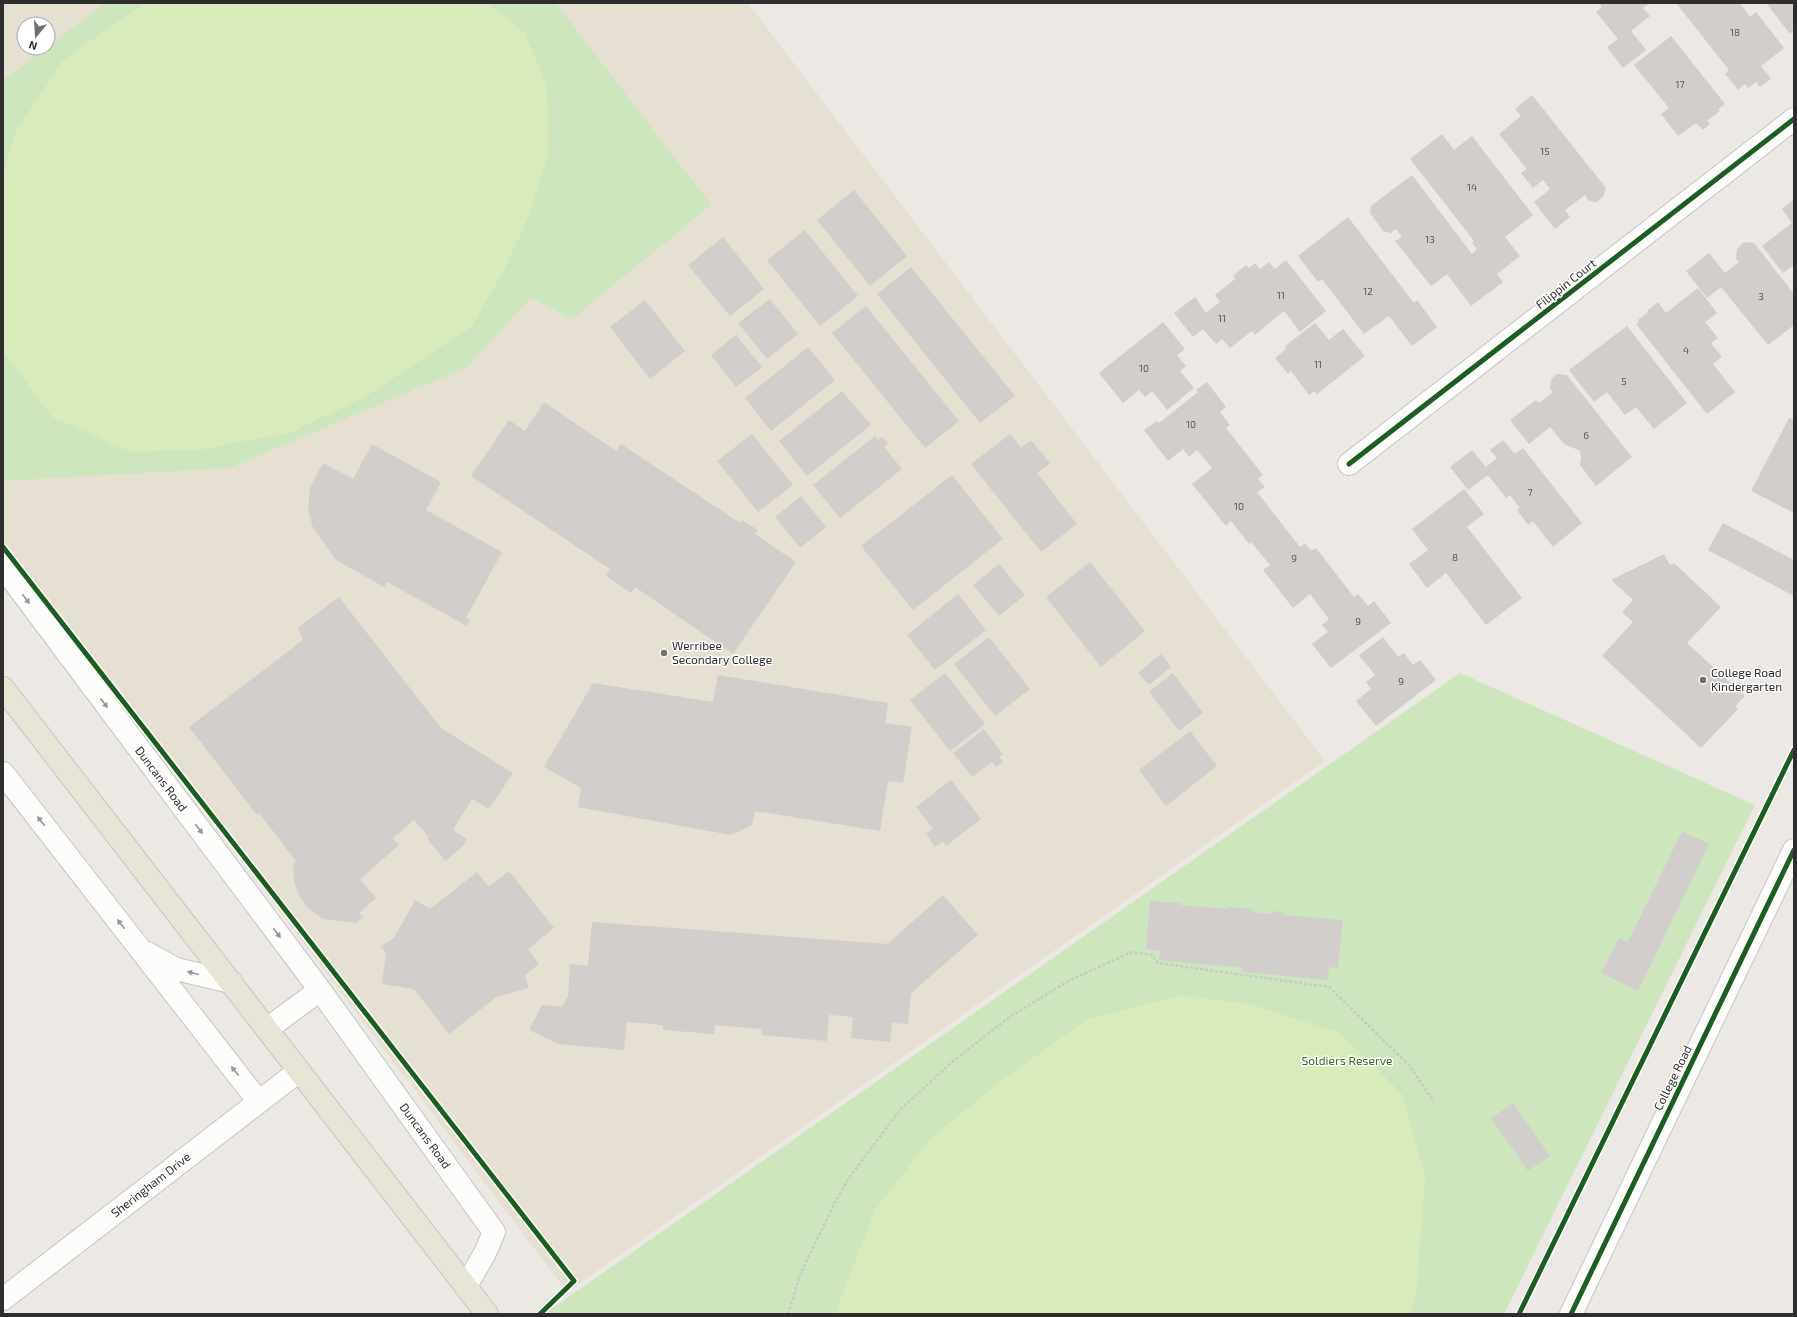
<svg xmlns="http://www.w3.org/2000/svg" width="1797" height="1317" viewBox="0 0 1797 1317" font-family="'Exo 2',sans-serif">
<rect width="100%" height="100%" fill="#ece8e4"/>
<!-- education -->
<path fill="#e6e0d3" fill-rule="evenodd" d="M4 3H748L1325 761 567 1292 3 544V4ZM24 24H48V48H24Z"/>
<!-- green -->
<path fill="#cee6be" d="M105 3H556L711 205 572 319 531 298 467 367 230 468 3 481V80L46 48H48V46Z
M1460 673 1755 805 1504 1314H549L547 1312Z"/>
<!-- pitch -->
<path fill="#d9eabb" d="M145 3H488L524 32 547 86 548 154 530 213 505 268 472 326 365 397 291 432 204 449 131 452 52 417 3 351V175L15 133 63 60Z
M1181 995 1254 1005 1340 1033 1402 1094 1425 1177 1416 1295 1409 1314H837L839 1303 875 1210 930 1139 1006 1077 1088 1019Z"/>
<!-- building -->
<path fill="#d1cecb" d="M1599 3H1650L1643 8 1650 16 1631 31 1646 50 1623 68 1607 47 1618 39 1596 12 1602 7Z
M1676 3H1740L1750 17 1756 12 1784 48 1761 66 1771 79 1760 87 1756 82 1748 88 1745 84 1738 90 1725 74 1729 70Z
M1766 3H1794V30L1790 34Z
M1671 36 1725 104 1718 109 1720 111 1707 121 1710 124 1703 130 1696 123 1678 136 1661 114 1669 108 1634 65Z
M1532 95 1606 188 1603 197 1597 202 1589 201 1585 195 1565 210 1570 217 1555 229 1534 202 1550 189 1543 180 1533 188 1521 173 1527 169 1499 134 1521 116 1515 109Z
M1442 134 1454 150 1472 136 1533 215 1505 237 1520 256 1497 274 1503 282 1471 306 1447 274 1431 286 1395 241 1402 237 1396 229 1391 233 1383 231 1370 213 1371 206 1412 175 1472 254 1477 249 1472 243 1474 241 1410 159Z
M854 190 907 256 870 286 817 220Z
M1794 199V265L1783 273 1762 246 1792 223 1782 209Z
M1348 217 1414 303 1417 300 1437 327 1412 346 1389 316 1364 334 1322 279 1318 282 1298 256Z
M805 230 858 296 820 326 767 260Z
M723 237 764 289 730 316 688 265Z
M1744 242 1754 243 1794 294V325L1768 345 1721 287 1707 298 1686 271 1709 253 1725 273 1739 262 1736 259 1737 249Z
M1286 260 1326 311 1300 332 1284 311 1255 335 1252 331 1230 348 1222 339 1216 344 1203 329 1193 337 1174 313 1195 297 1206 313 1220 302 1215 295 1235 279 1233 276 1246 265 1249 268 1255 263 1260 269 1269 262 1275 269Z
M911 267 1015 396 980 423 877 294Z
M1698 288 1717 313 1705 322 1718 338 1711 343 1722 357 1713 364 1735 392 1707 414 1636 324 1639 322 1638 320 1648 312 1647 311 1658 302 1666 313Z
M770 299 798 334 767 359 738 323Z
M645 300 685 351 650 379 610 327Z
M866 306 959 421 925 448 832 333Z
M1163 322 1185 349 1177 355 1186 366 1180 371 1194 388 1167 410 1152 391 1145 397 1139 390 1123 403 1099 373Z
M1315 323 1329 340 1343 329 1365 356 1317 394 1314 391 1309 395 1291 371 1288 374 1275 358 1286 349 1285 346Z
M1627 326 1687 403 1654 429 1636 407 1625 415 1607 392 1594 402 1569 370Z
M736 335 762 367 736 387 711 355Z
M808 347 835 380 771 431 745 398Z
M1557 374 1567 375 1632 457 1596 486 1580 465 1581 456 1579 450 1565 445 1550 427 1529 444 1510 420 1536 400 1539 403 1553 392 1550 389 1551 379Z
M1207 382 1226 407 1220 412 1230 425 1226 428 1263 475 1258 479 1265 487 1257 492 1300 547 1305 543 1311 551 1316 548 1354 597 1358 594 1368 606 1374 601 1391 623 1331 668 1312 644 1328 632 1322 625 1329 619 1310 594 1293 608 1263 570 1270 565 1251 542 1249 544 1231 521 1226 526 1192 484 1212 468 1197 450 1189 457 1183 449 1168 461 1144 430 1157 421 1159 423 1198 392 1196 390Z
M842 391 871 425 807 476 779 441Z
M544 402 616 451 621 444 740 523 742 520 758 530 755 534 796 562 733 654 635 587 631 593 606 576 610 569 471 476 509 420 525 431Z
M1789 418 1794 420V513L1751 491Z
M752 434 793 485 758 512 717 461Z
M1010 434 1021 448 1031 440 1050 463 1037 473 1077 524 1041 552 971 464Z
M875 436 878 440 882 437 888 443 884 447 902 469 840 518 813 485Z
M1503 440 1515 454 1523 448 1582 523 1553 547 1533 521 1528 525 1517 510 1520 508 1510 495 1506 498 1488 475 1468 490 1450 467 1472 450 1486 467 1497 458 1490 450Z
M372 444 441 482 426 510 502 552 466 618 470 620 467 626 387 582 384 587 336 560 313 528 308 509 310 488 323 463 353 479Z
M952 475 1003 539 913 610 861 546Z
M1464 489 1484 514 1467 527 1522 598 1486 625 1446 573 1427 588 1409 564 1428 550 1412 529Z
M801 496 826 527 800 548 775 517Z
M1723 523 1794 560V596L1708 550Z
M1664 554 1670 565 1674 563 1721 607 1687 643 1745 696 1735 706 1738 709 1701 748 1602 656 1633 622 1622 612 1633 600 1611 580Z
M1090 562 1145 631 1101 667 1046 597Z
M999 564 1025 595 999 616 973 585Z
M958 594 986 630 935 670 907 635Z
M339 597 441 728 513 773 489 809 472 799 453 830 467 839 464 845 446 861 427 839 429 837 414 820 393 838 399 845 360 879 376 898 359 913 363 917 356 923 322 919 306 906 298 893 294 881 293 866 296 861 259 813 257 815 189 727 303 640 298 628Z
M989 637 1030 689 995 716 954 664Z
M1383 637 1398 657 1404 653 1413 665 1420 660 1436 680 1376 726 1356 701 1371 689 1366 682 1375 675 1359 655Z
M1161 654 1171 667 1149 685 1138 673Z
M945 673 985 724 950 751 910 700Z
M1173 673 1203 713 1179 731 1149 692Z
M718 675 888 703 885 723 912 727 903 783 888 781 880 831 755 811 752 825 731 835 578 807 581 788 544 767 593 683 713 702Z
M984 729 1003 754 999 757 1003 762 996 767 992 762 972 777 953 753Z
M1190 731 1217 766 1166 806 1139 770Z
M951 780 981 819 946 846 943 841 935 847 926 834 933 829 916 807Z
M1682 831 1709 844 1638 991 1601 973 1619 938 1628 942Z
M509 871 554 928 528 949 539 964 525 975 529 988 498 996 449 1034 414 989 382 984 386 953 381 946 394 938 415 900 430 909 477 872 489 887Z
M943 895 978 935 911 993 908 1024 892 1023 890 1042 851 1038 853 1017 829 1015 827 1041 762 1035V1029L715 1025 714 1034 663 1030V1025L627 1022 624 1050 558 1044 529 1030 542 1005 562 1007 568 996 570 964 588 966 592 922 887 944Z
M1150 901 1181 903 1180 905 1226 909V907L1253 909V912L1273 914 1274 911 1283 912V915L1343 920 1338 968 1329 967 1328 980 1242 972 1243 968 1159 960 1160 951 1146 949Z
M1513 1103 1550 1156 1528 1171 1491 1118Z"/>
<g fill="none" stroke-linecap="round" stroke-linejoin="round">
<!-- minor casing -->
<g stroke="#c5c4c5" stroke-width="24">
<path id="minor" d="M1349 464 1794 119
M3 567 320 990 494 1232 485 1253 466 1286
M3 773 259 1102
M147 953 176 969 231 982
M267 1029 320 990
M3 1299 299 1071
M1571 1314 1794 850"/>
</g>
<!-- major casing -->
<g stroke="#c6c5c4" stroke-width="24">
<path id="major" d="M3 688 487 1314"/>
</g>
<!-- path -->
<path stroke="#c9c9c8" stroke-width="2.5" stroke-dasharray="3 2" stroke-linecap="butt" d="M788 1314 800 1275 834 1204 849 1178 900 1110 952 1062 1011 1016 1070 980 1132 952 1152 955 1158 963 1329 987 1409 1065 1434 1102"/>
<!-- minor -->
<use href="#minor" stroke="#fcfcfb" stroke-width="22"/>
<!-- major -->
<use href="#major" stroke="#e8e4d6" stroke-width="22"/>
<!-- cycleway casing -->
<g stroke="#fff" stroke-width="8">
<path id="cycleway" d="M1349 464 1794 119
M3 547 574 1281 540 1314
M1519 1314 1794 750
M1571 1314 1794 850"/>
</g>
<!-- cycleway -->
<use href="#cycleway" stroke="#1b5e20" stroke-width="5"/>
</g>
<!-- one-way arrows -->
<defs><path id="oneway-solid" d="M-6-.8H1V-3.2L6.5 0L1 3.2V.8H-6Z"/></defs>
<g fill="#959594">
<use href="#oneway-solid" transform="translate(26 599) rotate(53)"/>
<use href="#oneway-solid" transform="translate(104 703) rotate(53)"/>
<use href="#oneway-solid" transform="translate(41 821) rotate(-128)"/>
<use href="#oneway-solid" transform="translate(199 829) rotate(53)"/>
<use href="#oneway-solid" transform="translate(121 924) rotate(-128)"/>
<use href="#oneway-solid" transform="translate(277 933) rotate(53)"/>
<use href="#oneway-solid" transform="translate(193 973) rotate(-165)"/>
<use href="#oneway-solid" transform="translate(235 1071) rotate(-128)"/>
</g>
<!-- markers -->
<g fill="#706f6e" stroke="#fff" stroke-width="1.5">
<circle cx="664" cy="653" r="4"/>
<circle cx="1703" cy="680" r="4"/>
</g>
<g text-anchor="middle" stroke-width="3" stroke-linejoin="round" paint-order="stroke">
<!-- number labels -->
<g font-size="10" fill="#585857">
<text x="1735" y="36">18</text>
<text x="1680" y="88">17</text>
<text x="1545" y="155">15</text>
<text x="1472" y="191">14</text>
<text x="1430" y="243">13</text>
<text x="1368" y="295">12</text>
<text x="1281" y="299">11</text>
<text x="1761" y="300">3</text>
<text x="1222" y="322">11</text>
<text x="1686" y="354">4</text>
<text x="1318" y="368">11</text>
<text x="1144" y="372">10</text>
<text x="1624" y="385">5</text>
<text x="1191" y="428">10</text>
<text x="1586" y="439">6</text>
<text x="1530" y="496">7</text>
<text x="1239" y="510">10</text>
<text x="1455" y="561">8</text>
<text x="1294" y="562">9</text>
<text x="1358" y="625">9</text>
<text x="1401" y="685">9</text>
</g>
<!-- street labels -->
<g font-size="12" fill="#2e2e2e" stroke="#fff">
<text transform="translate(1566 284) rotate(-38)" y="4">Filippin Court</text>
<text transform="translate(161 779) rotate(53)" y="4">Duncans Road</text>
<text transform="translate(1673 1078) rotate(-64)" y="4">College Road</text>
<text transform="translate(425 1136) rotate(54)" y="4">Duncans Road</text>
<text transform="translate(151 1185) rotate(-38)" y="4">Sheringham Drive</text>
</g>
<!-- poi labels -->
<g font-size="12" fill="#2e2e2e" stroke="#fff" text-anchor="start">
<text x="672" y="650">Werribee<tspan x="672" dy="14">Secondary College</tspan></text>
<text x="1711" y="677">College Road<tspan x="1711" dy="14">Kindergarten</tspan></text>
</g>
<!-- park labels -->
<g font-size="12" fill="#2c6e1b" stroke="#fff">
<text x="1347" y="1065">Soldiers Reserve</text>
</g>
</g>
<!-- border -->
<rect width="1797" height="1317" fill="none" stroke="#2e2e2e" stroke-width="8"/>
<!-- north arrow -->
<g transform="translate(36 36) rotate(198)"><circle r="19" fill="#ffffff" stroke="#ababab"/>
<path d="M0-3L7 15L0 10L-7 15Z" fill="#706f6e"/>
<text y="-6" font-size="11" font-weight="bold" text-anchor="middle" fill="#2e2e2e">N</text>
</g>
</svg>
